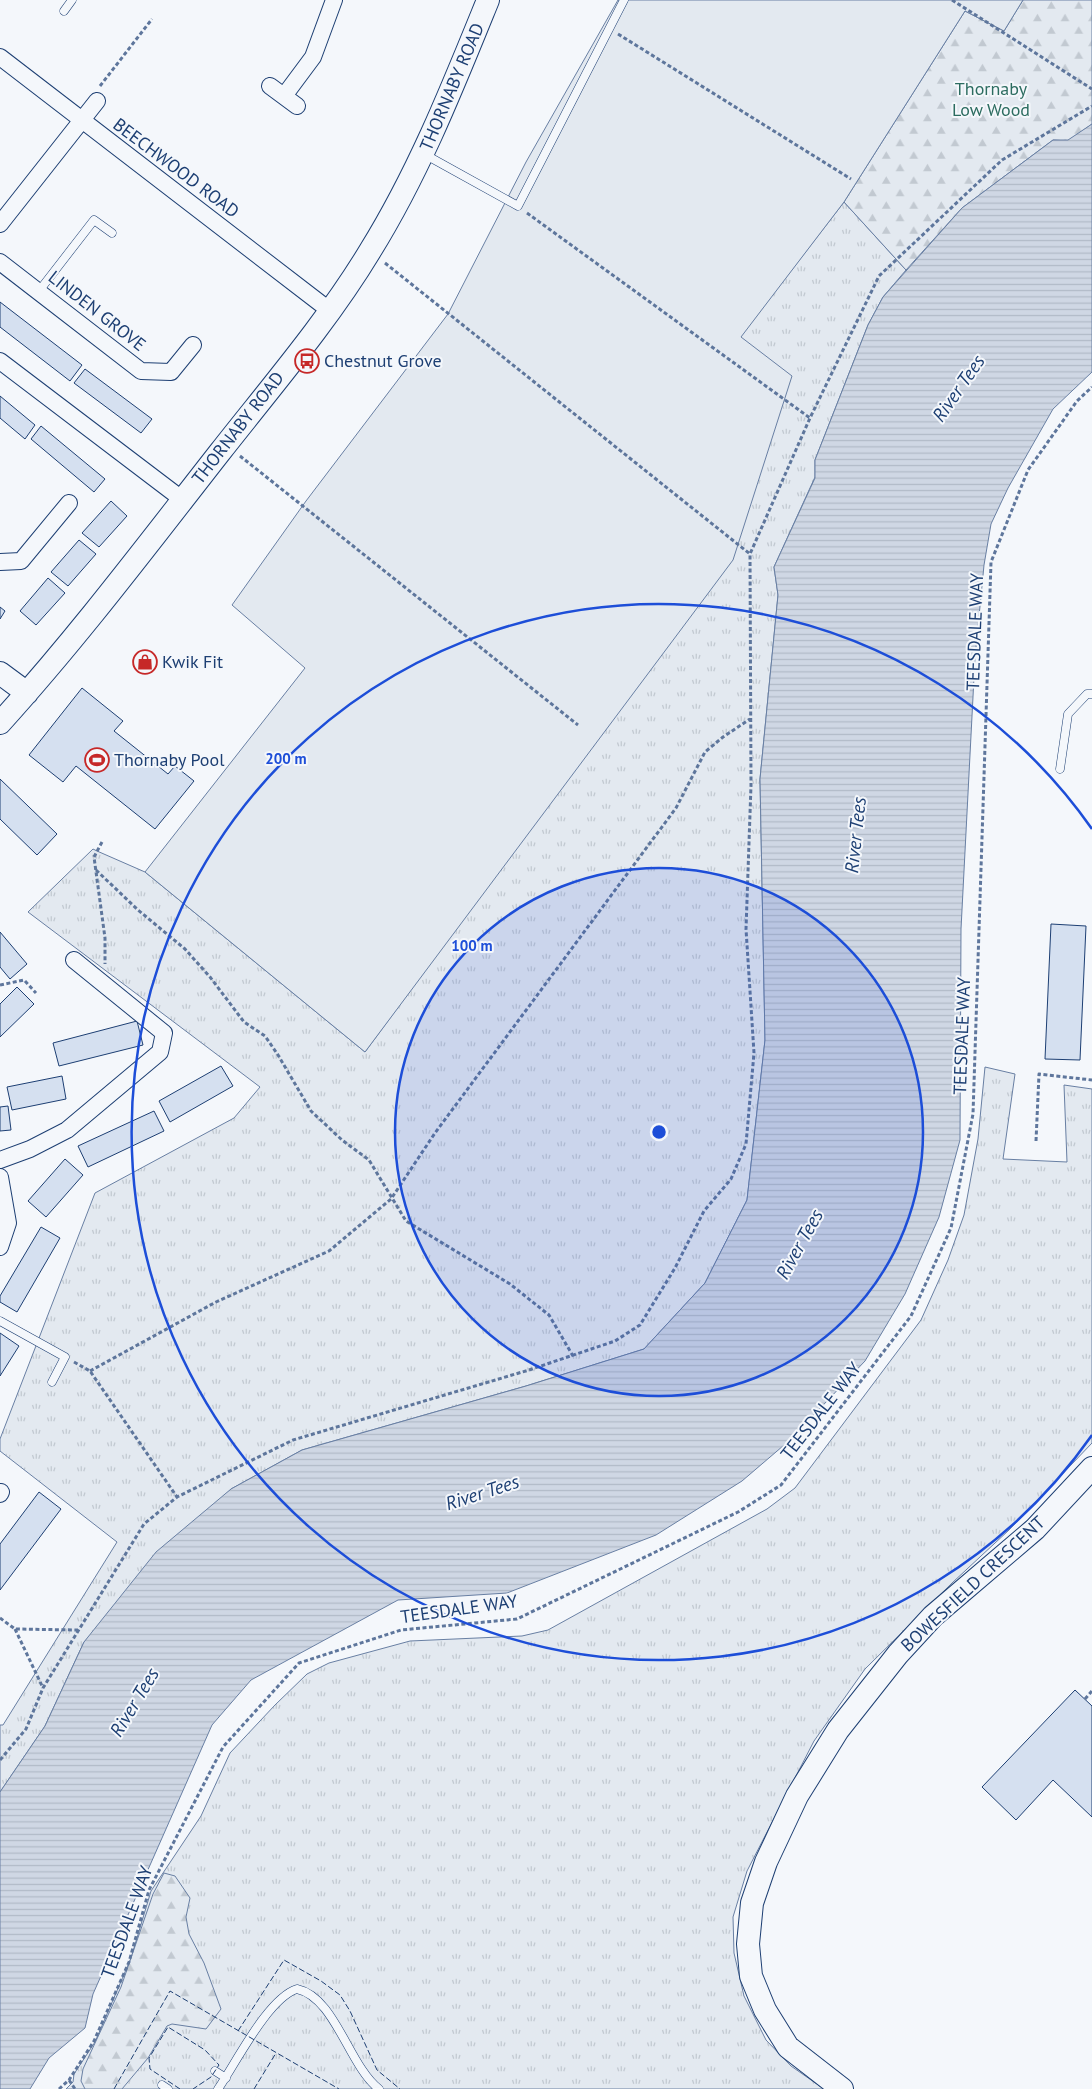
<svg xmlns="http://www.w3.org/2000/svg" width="1092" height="2089" viewBox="0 0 1092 2089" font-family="'PT Sans',sans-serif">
<defs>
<pattern id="grass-tufts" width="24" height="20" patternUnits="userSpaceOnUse" patternTransform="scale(1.25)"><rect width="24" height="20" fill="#e3e9f0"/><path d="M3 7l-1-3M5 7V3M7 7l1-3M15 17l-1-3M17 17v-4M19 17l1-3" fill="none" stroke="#c2c9d1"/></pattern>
<pattern id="forest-firs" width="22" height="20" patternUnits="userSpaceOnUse" patternTransform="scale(1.25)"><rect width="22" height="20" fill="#e3e9f0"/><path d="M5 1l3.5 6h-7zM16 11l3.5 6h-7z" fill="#c2c9d1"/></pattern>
<pattern id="water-rules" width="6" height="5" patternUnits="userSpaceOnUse" patternTransform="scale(1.25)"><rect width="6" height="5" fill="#cfd7e4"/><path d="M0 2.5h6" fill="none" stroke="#b1bac7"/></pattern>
</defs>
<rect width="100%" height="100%" fill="#f4f7fb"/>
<!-- grass -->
<path fill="url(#grass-tufts)" stroke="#687fa3" d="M844 202 906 270 883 297 868 325 815 460V477L774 567 778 595 760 779 765 1040 747 1200 705 1283 644 1349 526 1386 302 1450 231 1489 84 1642 45 1726 0 1792V1725H3L117 1542 0 1451V1439L95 1193 234 1118 260 1087 28 912 93 849 97 851 145 872 365 1052 524 836 740 337Z
M985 1067 1015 1074 1003 1159 1067 1162 1064 1085 1092 1089V1443L1009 1530 952 1583 865 1669 814 1741 747 1871 733 1917 734 1953 744 1996 766 2040 791 2066 824 2089H66L73 2082 74 2074 95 2042 131 1958 151 1891 201 1816 230 1753 275 1705 307 1674 329 1663 410 1641 522 1636 548 1630 767 1509 795 1488 921 1320 948 1260 964 1215 978 1139Z"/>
<!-- forest -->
<path fill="url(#forest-firs)" stroke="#687fa3" d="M1023 0H1092V124L1068 141 1053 140 962 208 906 270 844 202 965 11 1004 31Z
M164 1873 175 1876 190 1898 186 1917 189 1934 204 1963 221 2009 206 2029 172 2024 167 2026 148 2058 122 2089H85L81 2081 83 2069 121 1987 153 1894Z"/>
<!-- garden -->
<path fill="#e3e9f0" stroke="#687fa3" d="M618 0H1023L1004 31 965 11 844 202 741 337 792 376 733 560 365 1052 145 872 305 668 232 605 306 501 448 314 526 162Z"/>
<!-- water -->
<path fill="url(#water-rules)" stroke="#687fa3" d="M1092 124V372L1053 409 1008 488 991 524 984 565 975 658 961 929 960 1140 939 1217 905 1294 865 1361 790 1440 742 1481 656 1535 507 1593 398 1600 251 1680 212 1725 93 1994 85 2028 49 2058 30 2089H0V1792L45 1726 84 1642 156 1552 231 1489 302 1450 526 1386 644 1349 705 1283 747 1200 765 1040 760 779 778 595 774 567 815 478V460L868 325 883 297 962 208 1053 140H1068Z"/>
<!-- building -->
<path fill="#d5e0f0" stroke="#1d3f73" d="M0 302 82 365 70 381 0 327Z
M85 369 152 419 141 433 74 383Z
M0 396 35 425 25 439 0 418Z
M41 426 105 479 94 492 31 439Z
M111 501 127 516 99 547 82 533Z
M79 540 96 554 68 586 51 572Z
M48 578 65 593 36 625 20 611Z
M0 607 5 611 0 619Z
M82 688 123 721 114 731 168 774 175 766 194 781 155 829 76 766 63 782 29 755Z
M0 779 57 834 37 855 0 819Z
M1051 924 1086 926 1080 1060 1045 1059Z
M0 932 27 964 10 979 0 967Z
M17 987 34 1004 0 1037V1004Z
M137 1021 143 1045 59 1066 53 1043Z
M221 1066 233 1086 170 1122 159 1101Z
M62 1076 66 1099 12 1110 7 1087Z
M8 1106 11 1130 0 1131V1107Z
M154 1111 164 1131 88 1167 78 1146Z
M65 1159 83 1175 46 1217 28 1201Z
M41 1227 60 1238 17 1312 0 1302V1296Z
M0 1333 19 1346 0 1376Z
M39 1492 61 1509 0 1590V1544Z
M1075 1690 1092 1706V1817L1053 1780 1016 1820 982 1787Z"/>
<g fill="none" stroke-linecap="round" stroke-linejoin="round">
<!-- lane casing -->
<g stroke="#1d3f73" stroke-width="9">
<path id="lane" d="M64 11 72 0
M424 154 518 206 624 0
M39 291 94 220 112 233
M1060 769 1068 714 1087 694H1092
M0 1321 65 1357 52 1382
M215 2071 226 2078
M162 2085 168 2089
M218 2089C236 2063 268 1998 297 1989 335 1997 349 2066 379 2089"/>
</g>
<!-- street casing -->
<g stroke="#1d3f73" stroke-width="18">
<path id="street" d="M0 57 329 310
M270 86 297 106
M284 96 313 57 334 0
M0 224 97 101
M0 262 141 371 171 372 193 345
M0 361 183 500
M0 562 21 561 69 503
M0 1160 30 1149 67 1130 160 1052 164 1033 74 960
M0 1177 8 1223 0 1247
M0 1494 1 1492"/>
</g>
<!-- secondary casing -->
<g stroke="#1d3f73" stroke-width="24">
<path id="secondary" d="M0 673 27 693
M0 723C78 637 148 544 220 452 271 387 327 322 370 251 419 172 453 86 488 0
M842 2089 788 2047 765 2010 751 1976 748 1944 752 1903 766 1862 797 1796 838 1730 898 1654 933 1616 1035 1529 1092 1468"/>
</g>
<!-- path -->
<path stroke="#5e769c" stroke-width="3" stroke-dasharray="4 2.5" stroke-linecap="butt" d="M952 0 1092 89
M618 34 851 179
M100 86 152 19
M527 213 810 418
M385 263 750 554
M240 456 578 725
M102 842 94 857 105 938V964
M96 870 138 910 185 949 210 977 244 1022 265 1036 278 1055 311 1111 342 1140 369 1160 406 1221 510 1284 549 1315 573 1356
M0 985 24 980 36 993
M1036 1141 1039 1074 1092 1080
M74 1362 90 1371 177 1497
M90 1371 216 1302 329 1251 391 1199 435 1133 676 808 705 752 723 737 750 719
M0 1618 15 1629 78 1630
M15 1629 43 1688
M1085 1699 1092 1691
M0 1760 26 1729 43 1688 144 1524 177 1497 293 1440 529 1370 615 1341 640 1325 675 1268 704 1211 731 1179 746 1144 754 1053 746 929 751 785 750 554 810 418 879 276 1002 160 1092 106
M69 2080 75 2089
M59 2089 69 2080 94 2041 129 1962 149 1890 223 1747 299 1663 401 1630 517 1619 738 1512 781 1485 911 1316 951 1228 973 1114 991 562 1028 470 1077 401 1092 387"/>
<!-- lane -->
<use href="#lane" stroke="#f4f7fb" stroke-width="8"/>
<!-- street -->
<use href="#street" stroke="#f4f7fb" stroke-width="16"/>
<!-- secondary -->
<use href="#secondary" stroke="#f4f7fb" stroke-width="22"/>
<!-- fence -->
<path stroke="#1d3f73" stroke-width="1" stroke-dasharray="6 2.5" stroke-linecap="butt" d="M238 2031 284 1960 321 1981 340 1995 350 2011 377 2070 400 2089
M114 2089 170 1991 339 2089
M180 2089 150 2069 149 2058 168 2027 205 2050 219 2065 211 2077 193 2089
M254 2089 276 2053"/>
</g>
<!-- distance rings -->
<circle cx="659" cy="1132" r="264" fill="#1d4ed8" fill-opacity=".12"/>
<g fill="none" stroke="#1d4ed8" stroke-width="2.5">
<circle cx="659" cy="1132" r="264"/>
<path d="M1092 1435A528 528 0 1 1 1092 829"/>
</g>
<!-- icons -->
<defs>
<g id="bus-ring" transform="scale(1.25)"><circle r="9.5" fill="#f4f7fb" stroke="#c62828" stroke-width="1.5"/><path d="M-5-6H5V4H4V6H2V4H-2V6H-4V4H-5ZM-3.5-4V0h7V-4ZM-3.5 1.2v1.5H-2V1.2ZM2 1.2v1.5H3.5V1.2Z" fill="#c62828"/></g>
<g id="shop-ring" transform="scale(1.25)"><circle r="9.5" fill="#f4f7fb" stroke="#c62828" stroke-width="1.5"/><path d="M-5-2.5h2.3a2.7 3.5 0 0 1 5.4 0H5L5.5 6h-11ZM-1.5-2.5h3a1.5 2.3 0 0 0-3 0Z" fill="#c62828"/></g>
<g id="stadium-ring" transform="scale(1.25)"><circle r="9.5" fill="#f4f7fb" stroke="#c62828" stroke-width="1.5"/><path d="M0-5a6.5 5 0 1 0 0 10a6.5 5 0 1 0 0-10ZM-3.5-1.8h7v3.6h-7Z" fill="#c62828"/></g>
</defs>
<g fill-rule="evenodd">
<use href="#bus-ring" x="307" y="361"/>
<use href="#shop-ring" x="145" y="662"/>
<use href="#stadium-ring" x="97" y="760"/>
</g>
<g text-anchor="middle" stroke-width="4" stroke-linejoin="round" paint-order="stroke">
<!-- street labels -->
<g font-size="18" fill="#1d3f73" stroke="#f4f7fb">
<text transform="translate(452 87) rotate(-67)" y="6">THORNABY ROAD</text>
<text transform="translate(176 168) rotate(37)" y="6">BEECHWOOD ROAD</text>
<text transform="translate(97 311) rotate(38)" y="6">LINDEN GROVE</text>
<text transform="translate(238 428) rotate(-52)" y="6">THORNABY ROAD</text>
<text transform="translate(975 632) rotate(-88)" y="6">TEESDALE WAY</text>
<text transform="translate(962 1036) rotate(-88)" y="6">TEESDALE WAY</text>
<text transform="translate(821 1411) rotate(-52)" y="6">TEESDALE WAY</text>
<text transform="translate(973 1584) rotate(-43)" y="6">BOWESFIELD CRESCENT</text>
<text transform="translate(459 1609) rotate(-8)" y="6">TEESDALE WAY</text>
<text transform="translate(127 1922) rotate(-70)" y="6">TEESDALE WAY</text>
</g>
<!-- park labels -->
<g font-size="18" fill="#2c6c60" stroke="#f4f7fb">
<text x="991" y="95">Thornaby<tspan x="991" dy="21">Low Wood</tspan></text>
</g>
<!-- poi labels -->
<g font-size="18" fill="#1d3f73" stroke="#f4f7fb" text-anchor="start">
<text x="324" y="367">Chestnut Grove</text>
<text x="162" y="668">Kwik Fit</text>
<text x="114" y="766">Thornaby Pool</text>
</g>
<!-- water labels -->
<g font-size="19" font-style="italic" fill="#1d3f73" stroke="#f4f7fb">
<text transform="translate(958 388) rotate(-55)" y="7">River Tees</text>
<text transform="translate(855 835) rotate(-84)" y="7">River Tees</text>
<text transform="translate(799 1244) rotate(-61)" y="7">River Tees</text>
<text transform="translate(482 1492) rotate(-18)" y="7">River Tees</text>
<text transform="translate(134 1702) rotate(-59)" y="7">River Tees</text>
</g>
</g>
<circle cx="659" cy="1132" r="8" fill="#1d4ed8" stroke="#f4f7fb" stroke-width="2.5"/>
<g font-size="15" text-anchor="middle" font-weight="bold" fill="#1d4ed8" stroke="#f4f7fb" stroke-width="4" stroke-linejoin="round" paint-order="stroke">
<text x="286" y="764">200 m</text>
<text x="472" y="951">100 m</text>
</g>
</svg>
